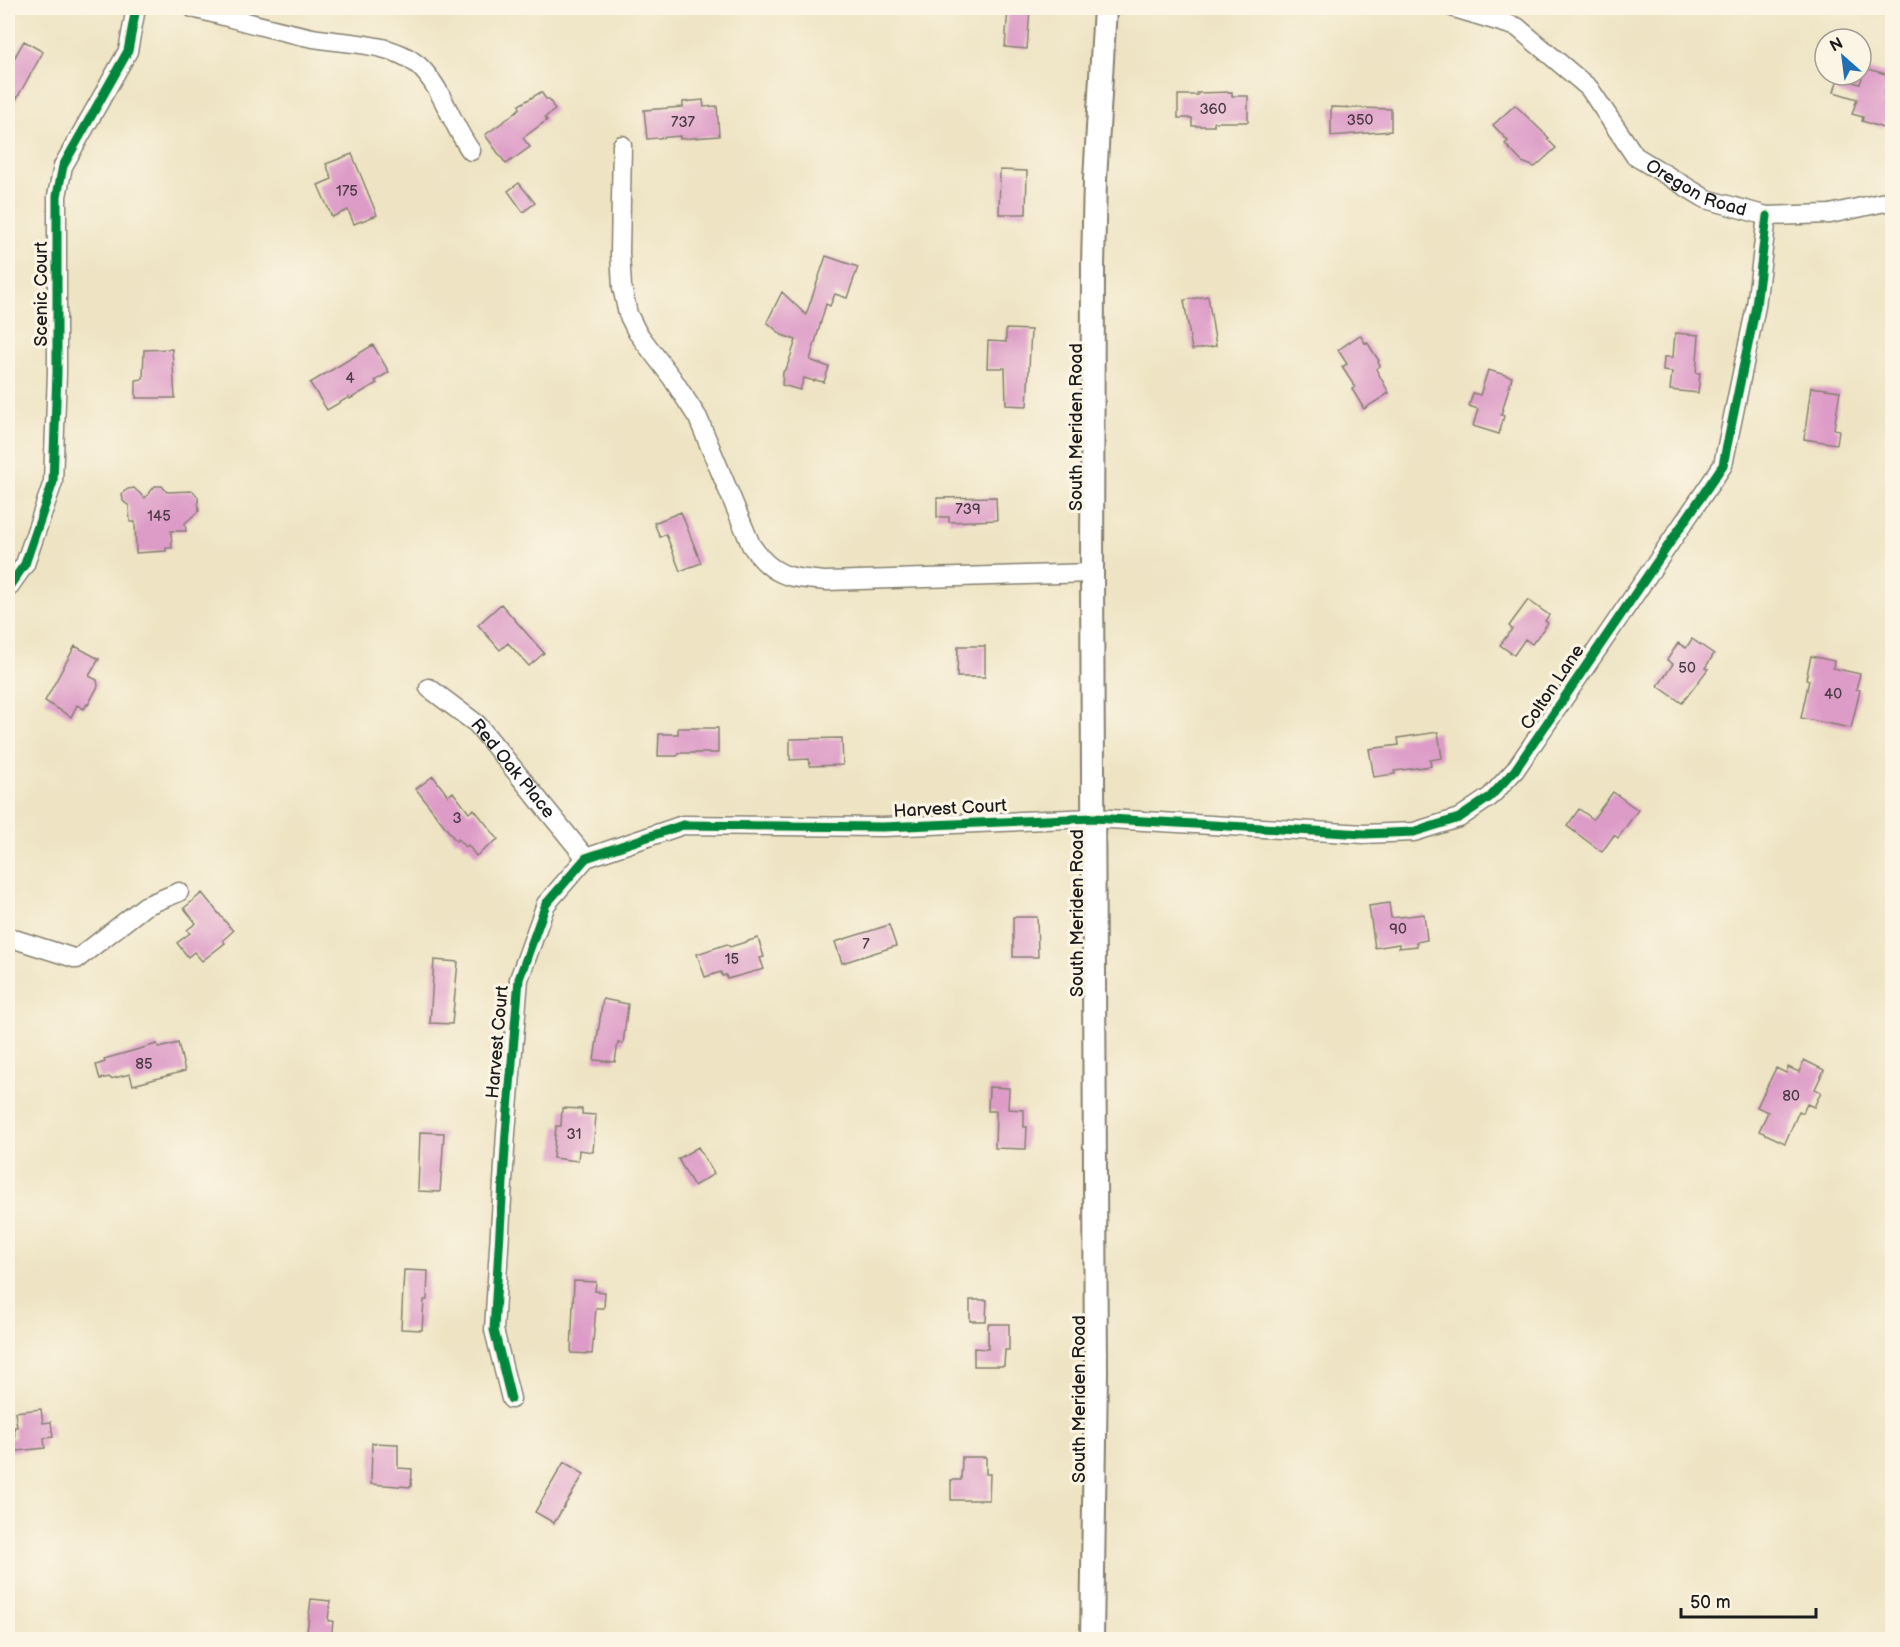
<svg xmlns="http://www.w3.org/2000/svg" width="1900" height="1647" viewBox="0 0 1900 1647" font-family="'Balsamiq Sans',sans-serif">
<rect width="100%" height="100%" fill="#fcf5e5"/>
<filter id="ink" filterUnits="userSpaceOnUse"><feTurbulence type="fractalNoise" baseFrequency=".0167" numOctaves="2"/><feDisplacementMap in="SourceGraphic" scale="12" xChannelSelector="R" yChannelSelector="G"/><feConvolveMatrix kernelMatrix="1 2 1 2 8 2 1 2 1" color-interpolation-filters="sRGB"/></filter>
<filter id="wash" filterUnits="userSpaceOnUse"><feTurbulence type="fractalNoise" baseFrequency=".008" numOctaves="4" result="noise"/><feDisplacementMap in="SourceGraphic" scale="24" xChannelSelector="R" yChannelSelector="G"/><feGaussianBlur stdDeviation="1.35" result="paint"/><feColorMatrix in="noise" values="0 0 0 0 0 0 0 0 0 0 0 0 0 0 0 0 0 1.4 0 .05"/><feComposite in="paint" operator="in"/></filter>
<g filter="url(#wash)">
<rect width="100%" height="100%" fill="#eee4c4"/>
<g id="blocks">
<!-- building -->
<path fill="#dd9bc7" d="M1008 8H1030L1027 49 1005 47Z
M24 41 43 52 8 114V69Z
M1865 68 1889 75 1884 94 1887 95 1884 105 1890 107 1883 128 1862 121 1863 117 1852 114 1857 99 1834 92 1838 78 1860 84Z
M541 92 546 99H549L555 110 545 117 547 120 523 138 530 147 506 164 485 135 510 117 520 108 519 105Z
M1232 92V96H1248V122H1214V126H1192V118H1178V95H1198L1197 93Z
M703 100 704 107 717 106 719 136 680 139V136L647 139 644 110 683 107V102Z
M1515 105 1549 138 1547 139 1556 148 1535 167 1522 162 1505 144 1508 141 1493 125Z
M1331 107 1391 109V131L1331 136Z
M352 154 377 215 354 224 348 210 332 217 318 185 332 179 326 164Z
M1000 170 1027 171 1026 214H999Z
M519 183 535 203 523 212 508 191Z
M826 256 858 267 847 298 835 294 830 306 826 304 810 360 829 367 824 382 815 380 814 381 804 378 800 390 782 385 783 372 787 367 796 340 782 335 767 322 782 292 806 315Z
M1208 296 1216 346 1192 350 1184 300Z
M1006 329 1031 330 1027 406 1006 405 1005 368H987L988 341 1006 342Z
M1675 333 1699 335 1696 373H1700L1698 393 1670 390 1672 372 1663 371 1664 357H1673Z
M1360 335 1365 343 1367 342 1379 361 1378 362 1380 366 1376 369 1389 393 1364 409 1352 389 1355 387 1342 367 1347 364 1338 350Z
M373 345 389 372 375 381 377 383 350 399 349 397 327 410 310 383Z
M172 349 175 398H136V380L143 379 144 350Z
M1488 370 1512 377 1501 415 1504 416 1499 434 1473 426 1478 409 1469 406 1473 393 1480 395Z
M1811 387 1840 391 1834 429 1839 430 1837 444 1804 439Z
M155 486H162L167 492 193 491 198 497 199 511 185 523 186 531H171L172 548H166V551L136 553 135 522H130L129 506 123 501 122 493 128 489 134 488 145 498Z
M996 497 997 520 949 522V517H937V498Z
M681 512 701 563 680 571 666 534 660 537 654 523Z
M1528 600 1549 615 1545 621 1548 623 1532 644 1525 639 1514 655 1500 645 1512 629 1509 626Z
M501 604 544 653 529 666 508 643 500 650 478 625Z
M1692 639 1714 654 1705 668 1708 669 1682 703 1658 686 1673 664 1667 660 1678 643 1686 648Z
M75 646 99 659 89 676 97 680 98 686 88 705 87 704 84 709 77 705 71 717 45 701Z
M958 646H985V677H957Z
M1811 656 1834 661 1833 668 1860 674 1856 689 1860 690 1851 728 1801 718 1809 680 1806 679Z
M678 728H718V753H680L677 756H658L659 734H678Z
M1438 732 1442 758 1430 760 1431 766 1394 771 1395 774 1374 777 1369 749 1399 745 1398 738Z
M842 738 843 765 810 766 809 759 790 760V739Z
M433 776 448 796 453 792 469 813 474 809 498 839 476 856 468 845 465 847 458 839 456 841 416 789Z
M1613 792 1638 810 1618 838 1614 835 1602 852 1567 826 1579 809 1593 819Z
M202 893 233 931 223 940 225 943 202 961 194 952 188 957 177 943 190 933 187 930 196 923 184 908Z
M1389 903 1391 918 1424 914 1427 940 1416 942 1417 946 1399 948V944L1375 948 1369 906Z
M1013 917H1037L1038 957H1013Z
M889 925 896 946 842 963 835 942Z
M758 938 764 957 760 958 764 969 727 979 726 975 722 976 721 972 705 977 697 954 727 944 730 947Z
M434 960 458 962 452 1024 430 1023Z
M603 999 628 1004 623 1044 618 1043 615 1062 594 1060Z
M178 1043 185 1071 133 1085 130 1074 111 1079 109 1077 100 1079 96 1065 105 1062 104 1059 157 1044 159 1048Z
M1804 1060 1824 1070 1815 1089 1821 1092 1814 1107 1807 1104 1803 1113 1799 1111 1785 1143 1759 1131 1768 1112 1757 1107 1776 1068 1786 1073 1788 1067 1799 1072Z
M989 1087 1009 1088 1008 1109 1024 1110V1127H1027L1026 1149 995 1148 996 1111H988Z
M562 1108 582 1109V1114L596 1115 593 1152 579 1150 578 1161 553 1158 556 1126H561Z
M420 1132 444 1133 440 1192 418 1191Z
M698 1147 714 1174 694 1186 678 1159Z
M404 1270 428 1271 427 1300H424L422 1330 401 1329Z
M574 1281 596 1282 595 1291 605 1292 604 1308H596L592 1354 571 1353Z
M970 1300H987L986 1321H970Z
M988 1324H1009V1350H1005L1004 1366H974V1348L988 1349Z
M41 1409 43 1423 51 1422 53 1437 44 1438 45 1448 8 1452V1438H15L14 1427H17L15 1412Z
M372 1443 398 1444V1468L412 1469 411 1487 371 1484Z
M962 1457H986V1474H990L989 1500H951V1480H961Z
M564 1462 584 1474 554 1523 535 1512Z
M311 1599 330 1601 328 1621H333L331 1640H306Z"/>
</g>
</g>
<g filter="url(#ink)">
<use href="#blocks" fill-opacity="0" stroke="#858070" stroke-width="1.5"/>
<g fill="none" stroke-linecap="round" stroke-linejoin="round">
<!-- minor casing -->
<g stroke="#858070" stroke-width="21">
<g id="minor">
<path d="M193 8C233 18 272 30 313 38 346 44 391 42 418 65 443 88 451 124 471 151"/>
<path id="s1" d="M1454 8 1517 27 1589 88 1635 156 1706 199 1767 216 1830 214 1885 202 1892 198"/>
<path d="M622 145 620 253 622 287 628 314 637 332 672 378 698 418 751 545C772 577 790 578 826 581L1092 573"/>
<path d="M8 588 25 564 53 482 57 373V196L63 166 128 51 136 8"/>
<path id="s2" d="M429 688 477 724 586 858"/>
<path d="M8 937 77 959 145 906 179 892"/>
<path d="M511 1399 494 1330 506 1133 519 979 546 904 586 858 683 825 883 827 1093 818 1364 834 1414 832 1459 818 1490 797 1515 770 1723 465 1756 306 1767 216"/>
</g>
</g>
<!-- major casing -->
<g stroke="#858070" stroke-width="26">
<path id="major" d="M1092 1640 1096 1373 1092 573 1093 266 1095 180 1105 8"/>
</g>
<!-- minor -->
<use href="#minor" stroke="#fff" stroke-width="18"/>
<!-- major -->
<use href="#major" stroke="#fff" stroke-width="22"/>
<!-- cycleway casing -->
<g stroke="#fcf5e5" stroke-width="13">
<path id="cycleway" d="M8 588 25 564 53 482 57 373V196L63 166 128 51 136 8
M511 1399 494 1330 506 1133 519 979 546 904 586 858 683 825 883 827 1093 818 1364 834 1414 832 1459 818 1490 797 1515 770 1723 465 1756 306 1767 216"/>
</g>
<!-- cycleway -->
<use href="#cycleway" stroke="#00873e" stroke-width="9"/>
</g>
</g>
<g text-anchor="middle" stroke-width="6" stroke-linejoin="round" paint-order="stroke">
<!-- number labels -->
<g font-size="15" fill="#4c3c47">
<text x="1213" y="114">360</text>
<text x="1360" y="125">350</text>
<text x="683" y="127">737</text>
<text x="347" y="196">175</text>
<text x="350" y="383">4</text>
<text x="968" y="514">739</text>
<text x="159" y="521">145</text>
<text x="1687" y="673">50</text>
<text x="1833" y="699">40</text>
<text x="457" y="823">3</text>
<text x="1398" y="934">90</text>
<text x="866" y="949">7</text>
<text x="732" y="964">15</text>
<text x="144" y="1069">85</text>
<text x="1791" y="1101">80</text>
<text x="574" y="1139">31</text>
</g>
<!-- street labels -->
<g font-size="18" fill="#1c1c1c" stroke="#fcf5e5">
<text dy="6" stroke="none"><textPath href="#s1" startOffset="312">Oregon Road</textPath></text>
<text transform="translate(41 294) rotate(-90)" y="6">Scenic Court</text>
<text transform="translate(1076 427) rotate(-90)" y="6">South Meriden Road</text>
<text transform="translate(1552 687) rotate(-56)" y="6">Colton Lane</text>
<text dy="6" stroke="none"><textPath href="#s2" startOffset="117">Red Oak Place</textPath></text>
<text transform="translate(950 808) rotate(-3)" y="6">Harvest Court</text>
<text transform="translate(1077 913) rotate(-90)" y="6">South Meriden Road</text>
<text transform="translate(497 1042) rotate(-85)" y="6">Harvest Court</text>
<text transform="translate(1079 1399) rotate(-90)" y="6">South Meriden Road</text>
</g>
</g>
<!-- margin -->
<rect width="1900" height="1647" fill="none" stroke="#fcf5e5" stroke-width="30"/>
<!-- north arrow -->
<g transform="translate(1843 57) rotate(332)"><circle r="28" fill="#fcf5e5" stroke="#a29e95" stroke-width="1.5"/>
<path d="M0-4.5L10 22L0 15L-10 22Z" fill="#1f6fb2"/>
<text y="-9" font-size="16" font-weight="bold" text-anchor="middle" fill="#1c1c1c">N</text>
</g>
<!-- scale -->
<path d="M1681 1608v9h135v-9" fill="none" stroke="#1c1c1c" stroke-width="3"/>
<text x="1690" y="1608" font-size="18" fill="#1c1c1c" stroke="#fcf5e5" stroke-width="4.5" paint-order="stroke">50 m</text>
</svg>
